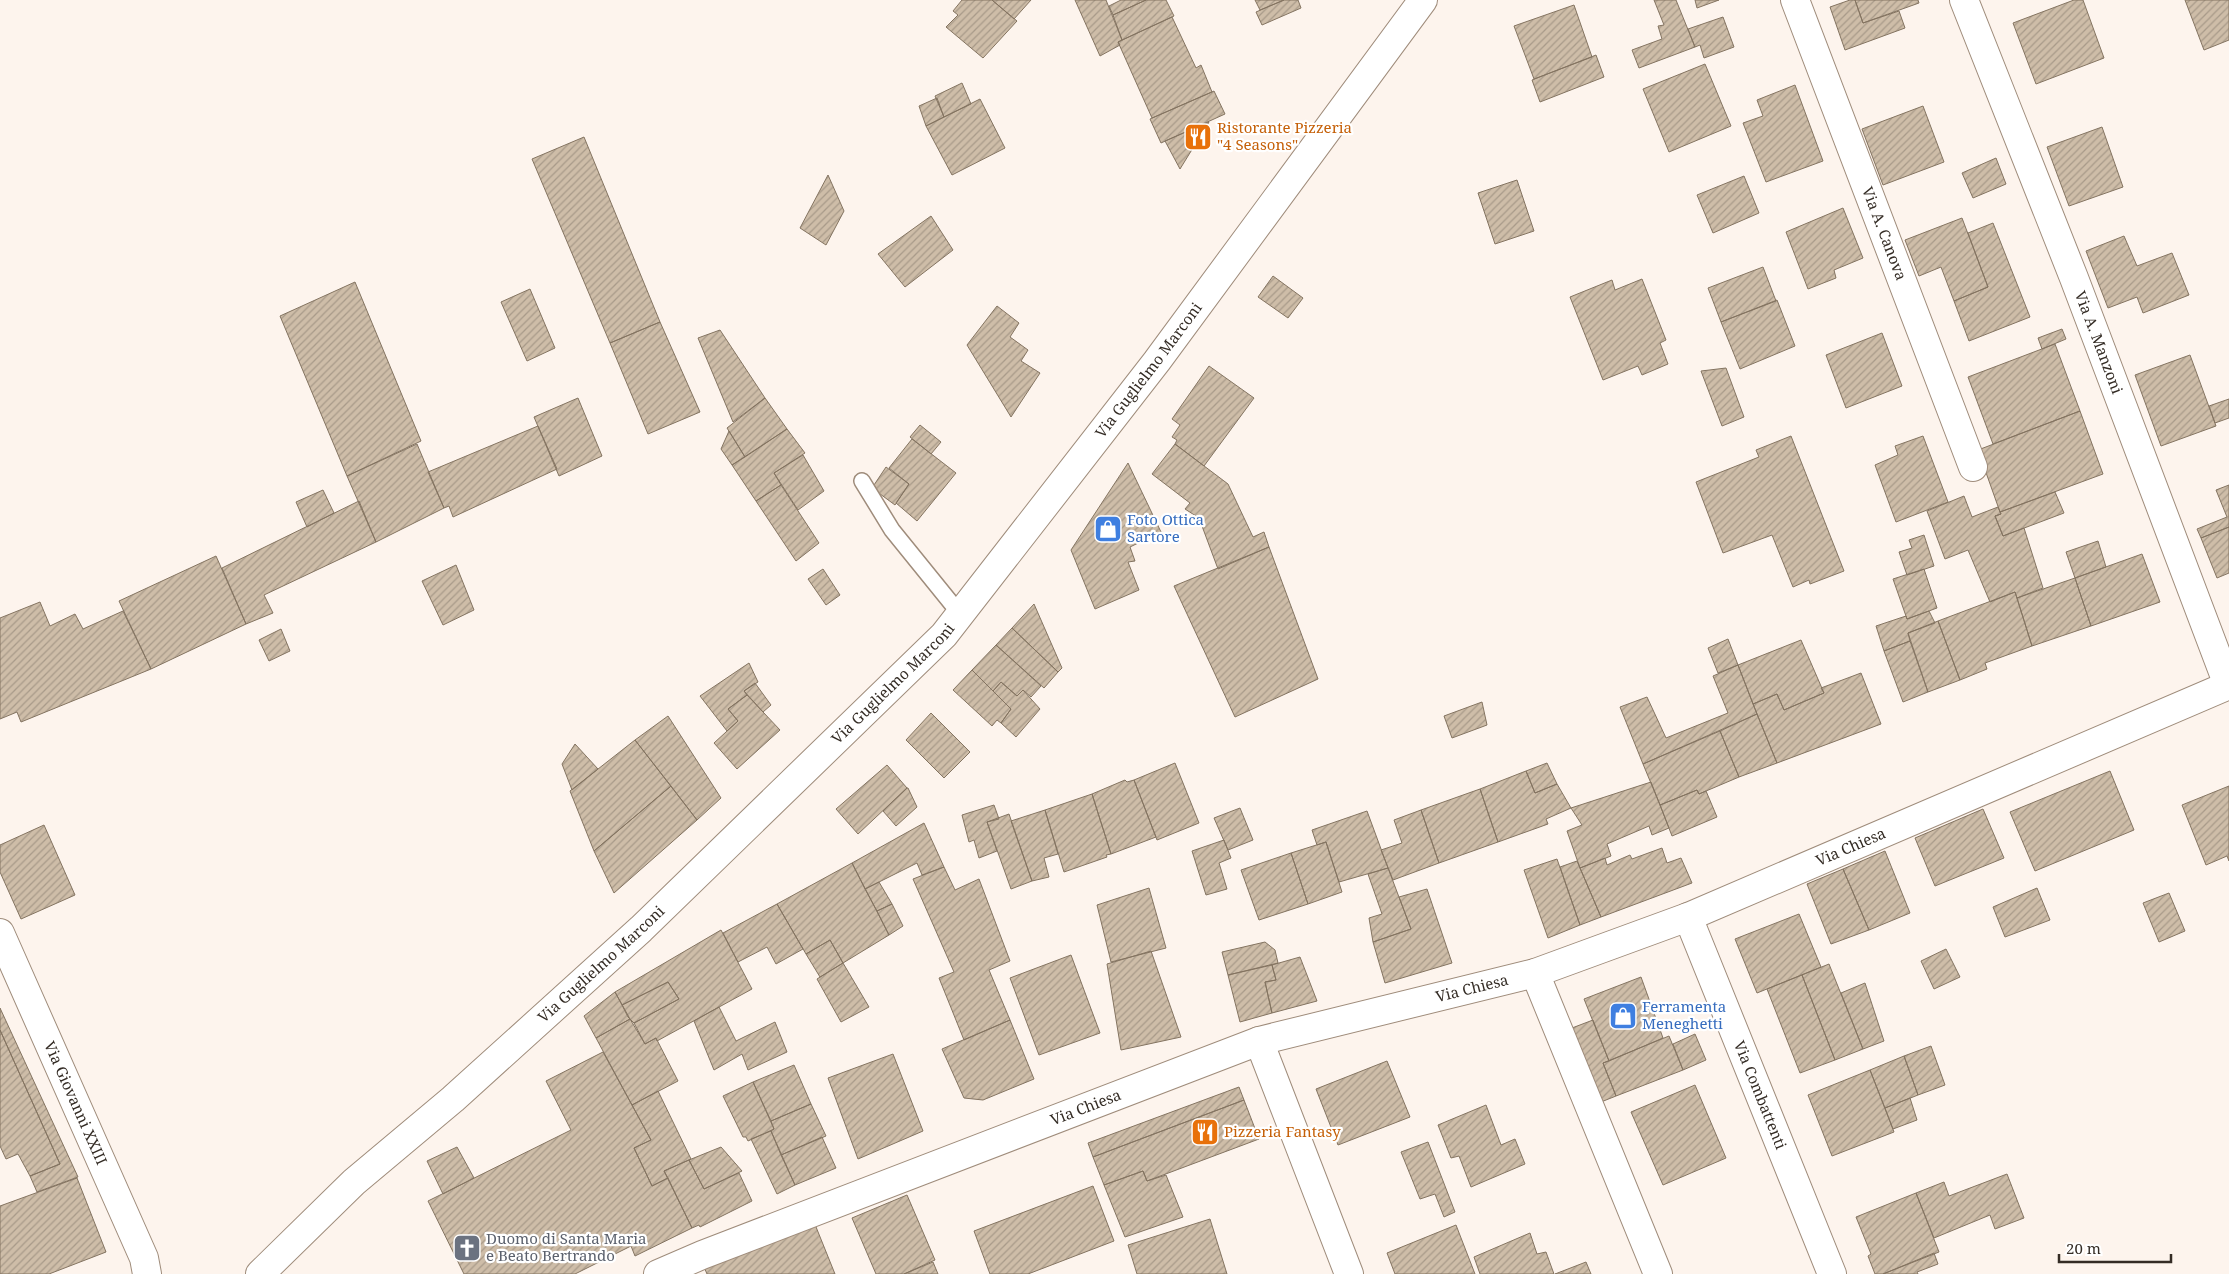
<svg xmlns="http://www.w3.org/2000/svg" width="2229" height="1274" viewBox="0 0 2229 1274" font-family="'Noto Serif',serif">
<defs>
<pattern id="building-hatch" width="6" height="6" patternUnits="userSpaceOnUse" patternTransform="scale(1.25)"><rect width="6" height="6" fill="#cebda8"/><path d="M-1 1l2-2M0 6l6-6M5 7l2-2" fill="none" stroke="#a89a89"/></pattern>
</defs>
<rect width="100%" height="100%" fill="#fdf4ed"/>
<!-- building -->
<path fill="url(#building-hatch)" stroke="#847461" d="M962 0H992L1017 21 983 58 946 27 958 15 953 11Z
M992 0H1031L1014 19Z
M1075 0H1106L1122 40 1118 42 1120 45 1100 56Z
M1121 0H1146L1113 15 1109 6Z
M1146 0H1166L1174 16 1122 40 1113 15Z
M1255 0H1284L1260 10Z
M1284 0H1298L1301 8 1262 25 1256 12Z
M1654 0H1676L1695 47 1639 68 1632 50 1662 39 1658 26 1664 25Z
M1695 0H1719L1697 8Z
M1850 0H1855L1863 23 1899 11 1905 28 1845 50 1830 7Z
M1855 0H1918L1919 3 1863 23Z
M2074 0H2083L2104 58 2036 84 2013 23Z
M2185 0H2229V40L2204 50Z
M1574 5 1592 57 1534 79 1514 26Z
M1172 17 1196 68 1201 65 1212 92 1152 118 1118 42Z
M1723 17 1734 47 1704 58 1700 45 1695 47 1688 29Z
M1596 55 1604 77 1540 102 1532 80Z
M1705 64 1731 126 1669 152 1643 89Z
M962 83 971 104 944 117 935 96Z
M1795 85 1823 161 1766 182 1743 123 1763 116 1757 100Z
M1214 91 1225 114 1161 143 1150 119Z
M937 98 944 117 926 126 919 106Z
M980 99 1005 148 952 175 926 126Z
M1923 106 1944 162 1883 185 1862 129Z
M1209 122 1180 169 1165 141Z
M2102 127 2123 187 2069 206 2047 147Z
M584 137 660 322 610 343 532 159Z
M1996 158 2006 184 1973 198 1962 173Z
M828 175 844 211 826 245 800 228Z
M1744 176 1759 213 1713 233 1697 195Z
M1517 180 1534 231 1495 244 1478 193Z
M1843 208 1863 258 1834 270 1836 278 1808 289 1786 232Z
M931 216 953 250 905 287 878 254Z
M1962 218 1988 287 1954 301 1941 267 1919 276 1905 240Z
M1993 223 2030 317 1969 341 1954 301 1988 287 1968 233Z
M2124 236 2137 266 2172 253 2189 295 2143 313 2137 297 2108 308 2086 251Z
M1763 267 1776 301 1721 322 1708 288Z
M1273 276 1303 298 1288 318 1258 297Z
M1642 279 1666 340 1660 343 1668 364 1642 375 1638 366 1603 380 1570 297 1612 280 1615 290Z
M355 282 421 441 347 476 280 316Z
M530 289 555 348 527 361 501 302Z
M1777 300 1795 346 1740 369 1721 322Z
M997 306 1019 323 1010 337 1028 350 1021 361 1040 373 1011 417 967 345Z
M660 322 700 412 648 434 610 343Z
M2062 329 2066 339 2042 349 2038 338Z
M720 330 765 398 733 422 698 338Z
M1882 333 1902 386 1846 408 1826 355Z
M2055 344 2080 411 1993 444 1968 377Z
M2190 355 2216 426 2161 446 2135 375Z
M1209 366 1254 398 1204 466 1175 444 1177 440 1172 437 1180 425 1172 419Z
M1726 368 1744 417 1722 426 1701 371Z
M578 398 602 456 559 476 534 417Z
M765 398 787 429 745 457 727 428Z
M2229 399V418L2215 423 2209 406Z
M2080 411 2103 474 2000 512 1978 450Z
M920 425 941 442 931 454 910 437Z
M538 426 557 469 453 517 449 506 444 508 428 472Z
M787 429 805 453 774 473 781 485 756 501 732 465Z
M729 431 745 457 732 465 721 449Z
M1791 436 1844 571 1810 584 1809 580 1793 587 1772 535 1723 553 1696 482 1759 457 1756 450Z
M1923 436 1948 502 1896 522 1875 465 1898 455 1895 446Z
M912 439 956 473 917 521 896 503 909 484 889 468Z
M417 444 444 508 376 542 347 476Z
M1175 444 1228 484 1253 537 1264 532 1269 547 1218 569 1199 518 1185 509 1190 503 1152 474Z
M803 455 824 491 798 510 774 473Z
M1128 463 1161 532 1130 547 1135 561 1128 562 1139 590 1095 609 1071 550Z
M886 467 909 484 895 505 872 488Z
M781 485 819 543 796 561 756 501Z
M2229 485V527L2201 538 2197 529 2227 517 2216 490Z
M323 490 334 513 307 527 296 502Z
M2055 492 2064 513 2003 536 1995 516 2001 514 2000 512Z
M1964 496 1972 517 1998 507 2001 514 1995 516 2003 536 2024 528 2043 588 2017 598 2015 592 1990 602 1968 550 1945 559 1927 511Z
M359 501 376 542 264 595 273 613 246 624 222 568Z
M2229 527V573L2217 578 2201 538Z
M1924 535 1934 566 1907 575 1899 552 1912 548 1909 540Z
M2098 541 2106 567 2075 578 2066 552Z
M1269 547 1318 679 1235 717 1174 586Z
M2142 554 2160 602 2091 626 2075 578Z
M216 556 246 624 151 669 119 601Z
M456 565 474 610 443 625 422 581Z
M823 569 840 595 826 605 808 579Z
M1924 569 1937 608 1907 619 1893 579Z
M2075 578 2091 626 2032 646 2017 598Z
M2015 592 2032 646 1985 663 1987 669 1960 680 1938 621Z
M40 602 50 626 75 614 83 629 123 611 151 669 21 722 17 712 0 719V618Z
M1034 604 1062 668 1058 672 1012 628Z
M1929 611 1935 623 1908 633 1910 641 1884 651 1876 626 1906 616 1907 619Z
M1938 621 1960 680 1928 692 1908 633Z
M1012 628 1058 672 1044 688 996 645Z
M281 629 290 651 269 661 259 640Z
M1728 639 1738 665 1718 673 1708 648Z
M1801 640 1824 693 1784 710 1777 694 1753 704 1738 665Z
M1910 641 1928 692 1903 702 1884 651Z
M996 645 1041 686 1031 697 1023 690 1017 696 1001 682 993 691 972 670Z
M749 663 758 682 744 691 747 695 728 709 738 721 727 731 700 696Z
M1738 665 1757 714 1643 764 1620 707 1647 697 1666 738 1728 713 1713 676Z
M972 670 1011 709 1001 723 997 720 992 726 953 690Z
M1861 673 1881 724 1777 763 1753 704 1777 694 1784 710 1824 693 1821 688Z
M1001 682 1017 696 1023 690 1040 709 1016 737 1001 723 1011 709 993 691Z
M755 683 771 705 763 712 744 691Z
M747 695 780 730 737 769 714 743 738 721 728 709Z
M1482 702 1487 725 1452 738 1444 716Z
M931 713 970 752 944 778 906 740Z
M1757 714 1777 763 1739 777 1720 731Z
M668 716 721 798 697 820 635 740Z
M1720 731 1739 777 1699 794 1697 790 1660 805 1643 764Z
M635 740 671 786 594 851 570 791Z
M575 744 598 769 572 790 562 764Z
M1175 763 1199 823 1157 840 1134 780Z
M1547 763 1557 784 1535 793 1526 771Z
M887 765 907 788 858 834 836 809Z
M1526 771 1535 793 1557 784 1571 808 1546 819 1548 824 1498 842 1480 789Z
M2110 771 2134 830 2035 871 2010 812Z
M1125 780 1127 782 1134 780 1156 837 1111 854 1092 794Z
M1651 782 1669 828 1652 835 1649 826 1607 844 1611 856 1580 868 1567 831 1582 825 1571 808Z
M671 786 697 820 614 893 594 851Z
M2229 786V861L2227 856 2206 865 2182 805Z
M907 788H908L917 807 896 826 883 811Z
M1480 789 1498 842 1439 863 1421 810Z
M1697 790 1699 794 1706 791 1717 817 1672 836 1660 805Z
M1092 794 1111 854 1106 855 1107 857 1064 872 1045 810Z
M994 805 999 819 987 822 997 851 979 858 974 840 969 842 962 815Z
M1240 808 1253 840 1228 850 1214 818Z
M1983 809 2004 858 1935 886 1915 838Z
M1045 810 1058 854 1044 858 1049 877 1032 881 1011 821Z
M1421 810 1439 863 1393 880 1381 850 1402 843 1394 820Z
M1367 811 1388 868 1339 882 1326 842 1317 845 1312 830Z
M1009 814 1032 881 1011 889 987 822Z
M924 823 944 867 922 875 917 863 865 889 852 863Z
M44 825 75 895 21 919 0 872V845Z
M1224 840 1231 858 1219 863 1227 889 1206 895 1192 851Z
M1326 842 1342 892 1308 904 1291 853Z
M1662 848 1667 863 1681 858 1692 883 1601 917 1580 868 1605 858 1607 865 1630 855 1632 859Z
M1885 851 1910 913 1869 930 1843 869Z
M1291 853 1308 904 1259 920 1241 870Z
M1557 859 1580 925 1548 938 1524 870Z
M1577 861 1601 917 1580 925 1560 867Z
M852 863 889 935 843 963 830 940 806 954 777 904Z
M944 867 955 890 979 879 1010 961 989 970 1010 1020 964 1040 939 978 954 972 913 879Z
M1388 868 1411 929 1373 942 1369 918 1382 914 1368 874Z
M1843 869 1869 930 1831 944 1807 884Z
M879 882 892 904 877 911 865 889Z
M1149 888 1166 948 1111 962 1097 905Z
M2037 888 2050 920 2005 937 1993 907Z
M1427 889 1452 963 1385 983 1373 942 1411 929 1399 897Z
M2169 893 2185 931 2159 942 2143 903Z
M777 904 803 949 776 964 767 947 738 962 723 933Z
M892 904 903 926 889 935 877 911Z
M1799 914 1821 967 1757 993 1735 939Z
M721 930 752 989 657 1041 656 1038 645 1044 634 1023 679 999 668 982 622 1005 615 992Z
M830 940 843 963 820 977 806 954Z
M1265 942 1275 950 1278 963 1228 975 1222 952Z
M1946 949 1960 977 1934 989 1921 961Z
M1151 951 1181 1037 1121 1050 1107 964Z
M1071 955 1100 1033 1039 1055 1010 978Z
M1300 957 1317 1001 1272 1013 1265 982 1276 980 1272 965Z
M843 963 869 1007 841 1022 817 979Z
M1829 964 1863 1049 1835 1060 1802 975Z
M1272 965 1276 980 1265 982 1272 1013 1240 1022 1228 975Z
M1802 975 1835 1060 1800 1073 1767 989Z
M1641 977 1663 1038 1609 1061 1584 999Z
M668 982 679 999 634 1023 628 1017 622 1005Z
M1865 983 1884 1041 1863 1049 1841 993Z
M615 992 630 1019 596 1038 584 1016Z
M719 1007 736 1041 775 1022 787 1052 748 1070 742 1054 714 1070 694 1021Z
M0 1008 78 1177 37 1192 30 1176 60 1164 0 1030Z
M630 1019 645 1044 656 1038 678 1081 632 1105 596 1038Z
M1010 1020 1034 1079 983 1100 964 1098 942 1049Z
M1593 1020 1609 1061 1603 1063 1616 1096 1601 1102 1572 1028Z
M0 1030 60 1164 30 1176 18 1154 6 1159 0 1146Z
M1695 1034 1706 1060 1683 1070 1673 1044Z
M1669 1036 1683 1070 1616 1096 1603 1063Z
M1931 1046 1945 1085 1918 1095 1904 1056Z
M603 1052 651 1140 634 1148 652 1186 668 1178 692 1228 635 1256 631 1246 575 1274H464L428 1201 571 1130 546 1081Z
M893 1054 923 1131 858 1159 828 1078Z
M1904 1056 1918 1095 1885 1108 1870 1070Z
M1387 1061 1410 1117 1338 1145 1316 1089Z
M794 1065 811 1104 771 1121 753 1082Z
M1870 1070 1894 1132 1832 1156 1808 1095Z
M753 1082 774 1129 748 1141 746 1137H743L723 1096Z
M1695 1085 1726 1158 1663 1185 1631 1112Z
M1239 1087 1244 1100 1093 1157 1088 1143Z
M658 1091 691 1159 664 1171 668 1178 652 1186 634 1148 651 1140 632 1105Z
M1910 1098 1917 1120 1893 1129 1885 1108Z
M1244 1100 1259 1139 1147 1181 1143 1171 1104 1185 1093 1157Z
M811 1104 826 1136 781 1155 771 1131 774 1129 771 1121Z
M1486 1105 1501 1145 1515 1139 1525 1164 1471 1187 1459 1156 1451 1158 1438 1125Z
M771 1131 795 1185 777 1194 751 1139Z
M822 1137 836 1168 795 1185 781 1155Z
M1428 1142 1455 1212 1444 1217 1435 1194 1420 1199 1401 1152Z
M457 1147 474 1178 443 1194 427 1161Z
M721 1147 742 1171 704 1189 689 1160Z
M689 1160 704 1189 739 1173 752 1201 700 1227 699 1225 692 1228 664 1171Z
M1143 1171 1147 1181 1166 1175 1183 1217 1125 1237 1104 1185Z
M2007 1174 2024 1218 1995 1229 1990 1215 1934 1238 1916 1193 1944 1182 1949 1196Z
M77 1178 106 1252 49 1274H0V1206Z
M1093 1186 1114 1241 1028 1274H990L974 1231Z
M1916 1193 1939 1252 1883 1274H1875L1868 1256 1871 1254 1856 1217Z
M907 1195 935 1260 904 1274H876L852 1218Z
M812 1217 835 1274H707L702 1262Z
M1210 1219 1227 1274H1137L1128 1245Z
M1456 1225 1475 1274H1395L1387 1253Z
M1530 1233 1537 1254 1546 1252 1554 1274H1480L1474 1257Z
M1934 1253 1938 1264 1917 1272 1918 1274H1883Z
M933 1262 938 1274H904Z
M1586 1262 1591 1274H1555Z"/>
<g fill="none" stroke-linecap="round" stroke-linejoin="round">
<!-- service casing -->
<g stroke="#9f8c7b" stroke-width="18">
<path id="service" d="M862 481 892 530 960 614"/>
</g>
<!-- minor casing -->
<g stroke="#9f8c7b" stroke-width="30">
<g id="minor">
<path id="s1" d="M1795 0 1973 467"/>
<path id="s2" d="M1964 0 2074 278 2228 685"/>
<path id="s3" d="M1688 917 1832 1274"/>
<path id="s4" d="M0 933 144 1258 147 1274"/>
<path d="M1535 973 1658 1274"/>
<path d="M1259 1041 1349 1274"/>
<path id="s5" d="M658 1274 702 1255 1259 1041 1535 973 1688 917 2229 685"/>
</g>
</g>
<!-- tertiary casing -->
<g stroke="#9f8c7b" stroke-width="30">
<g id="tertiary">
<path id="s6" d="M260 1274 354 1182 453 1099 641 929 944 635 1157 361 1423 0"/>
</g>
</g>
<!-- service -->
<use href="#service" stroke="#fff" stroke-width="15"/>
<!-- minor -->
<use href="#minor" stroke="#fff" stroke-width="28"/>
<!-- tertiary -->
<use href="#tertiary" stroke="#fff" stroke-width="28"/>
</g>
<!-- icons -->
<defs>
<g id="restaurant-square" transform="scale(1.4375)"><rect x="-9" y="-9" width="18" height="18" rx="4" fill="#e8710a" stroke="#fff"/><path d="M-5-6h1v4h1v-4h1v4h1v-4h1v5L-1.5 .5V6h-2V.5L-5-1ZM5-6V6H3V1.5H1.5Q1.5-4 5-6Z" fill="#fff"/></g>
<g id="shop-square" transform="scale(1.4375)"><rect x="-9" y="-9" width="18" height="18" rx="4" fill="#3f7fe0" stroke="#fff"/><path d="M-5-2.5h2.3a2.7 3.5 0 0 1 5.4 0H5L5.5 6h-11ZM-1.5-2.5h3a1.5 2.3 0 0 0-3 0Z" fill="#fff"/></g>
<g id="church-square" transform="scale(1.4375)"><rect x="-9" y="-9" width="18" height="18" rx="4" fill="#6b7280" stroke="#fff"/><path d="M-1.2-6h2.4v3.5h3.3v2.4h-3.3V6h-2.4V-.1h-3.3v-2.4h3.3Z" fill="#fff"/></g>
</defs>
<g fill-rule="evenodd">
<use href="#restaurant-square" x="1198" y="137"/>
<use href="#shop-square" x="1108" y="529"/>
<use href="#shop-square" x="1623" y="1016"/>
<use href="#restaurant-square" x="1205" y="1132"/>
<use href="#church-square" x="467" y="1248"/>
</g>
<g text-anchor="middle" stroke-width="4.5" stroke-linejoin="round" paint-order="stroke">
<!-- food labels -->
<g font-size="15" fill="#c56008" stroke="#fff" text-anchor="start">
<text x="1217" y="133">Ristorante Pizzeria<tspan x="1217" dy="17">"4 Seasons"</tspan></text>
<text x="1224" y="1137">Pizzeria Fantasy</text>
</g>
<!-- street labels -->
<g font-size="15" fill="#342c25" stroke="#fff">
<text dy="5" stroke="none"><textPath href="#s1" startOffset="250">Via A. Canova</textPath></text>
<text dy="5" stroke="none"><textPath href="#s2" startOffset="368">Via A. Manzoni</textPath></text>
<text dy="5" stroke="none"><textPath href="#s6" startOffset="1271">Via Guglielmo Marconi</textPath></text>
<text dy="5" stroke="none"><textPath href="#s6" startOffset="866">Via Guglielmo Marconi</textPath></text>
<text dy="5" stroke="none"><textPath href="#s5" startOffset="1269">Via Chiesa</textPath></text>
<text dy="5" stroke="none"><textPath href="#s6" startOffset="461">Via Guglielmo Marconi</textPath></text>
<text dy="5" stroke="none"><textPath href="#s5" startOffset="864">Via Chiesa</textPath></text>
<text dy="5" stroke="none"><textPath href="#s3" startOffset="192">Via Combattenti</textPath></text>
<text dy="5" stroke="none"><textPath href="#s4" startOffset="186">Via Giovanni XXIII</textPath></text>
<text dy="5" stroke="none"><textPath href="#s5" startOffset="459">Via Chiesa</textPath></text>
</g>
<!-- shop labels -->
<g font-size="15" fill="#366cbe" stroke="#fff" text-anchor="start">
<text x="1127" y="525">Foto Ottica<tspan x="1127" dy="17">Sartore</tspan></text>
<text x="1642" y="1012">Ferramenta<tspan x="1642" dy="17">Meneghetti</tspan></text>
</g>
<!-- worship labels -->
<g font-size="15" fill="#5b616d" stroke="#fff" text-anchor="start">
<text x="486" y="1244">Duomo di Santa Maria<tspan x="486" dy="17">e Beato Bertrando</tspan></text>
</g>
</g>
<!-- scale -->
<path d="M2059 1254v8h112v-8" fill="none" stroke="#342c25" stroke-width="2.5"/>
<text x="2066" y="1254" font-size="15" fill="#342c25" stroke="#ffffff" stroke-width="4" paint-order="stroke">20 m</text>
</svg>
